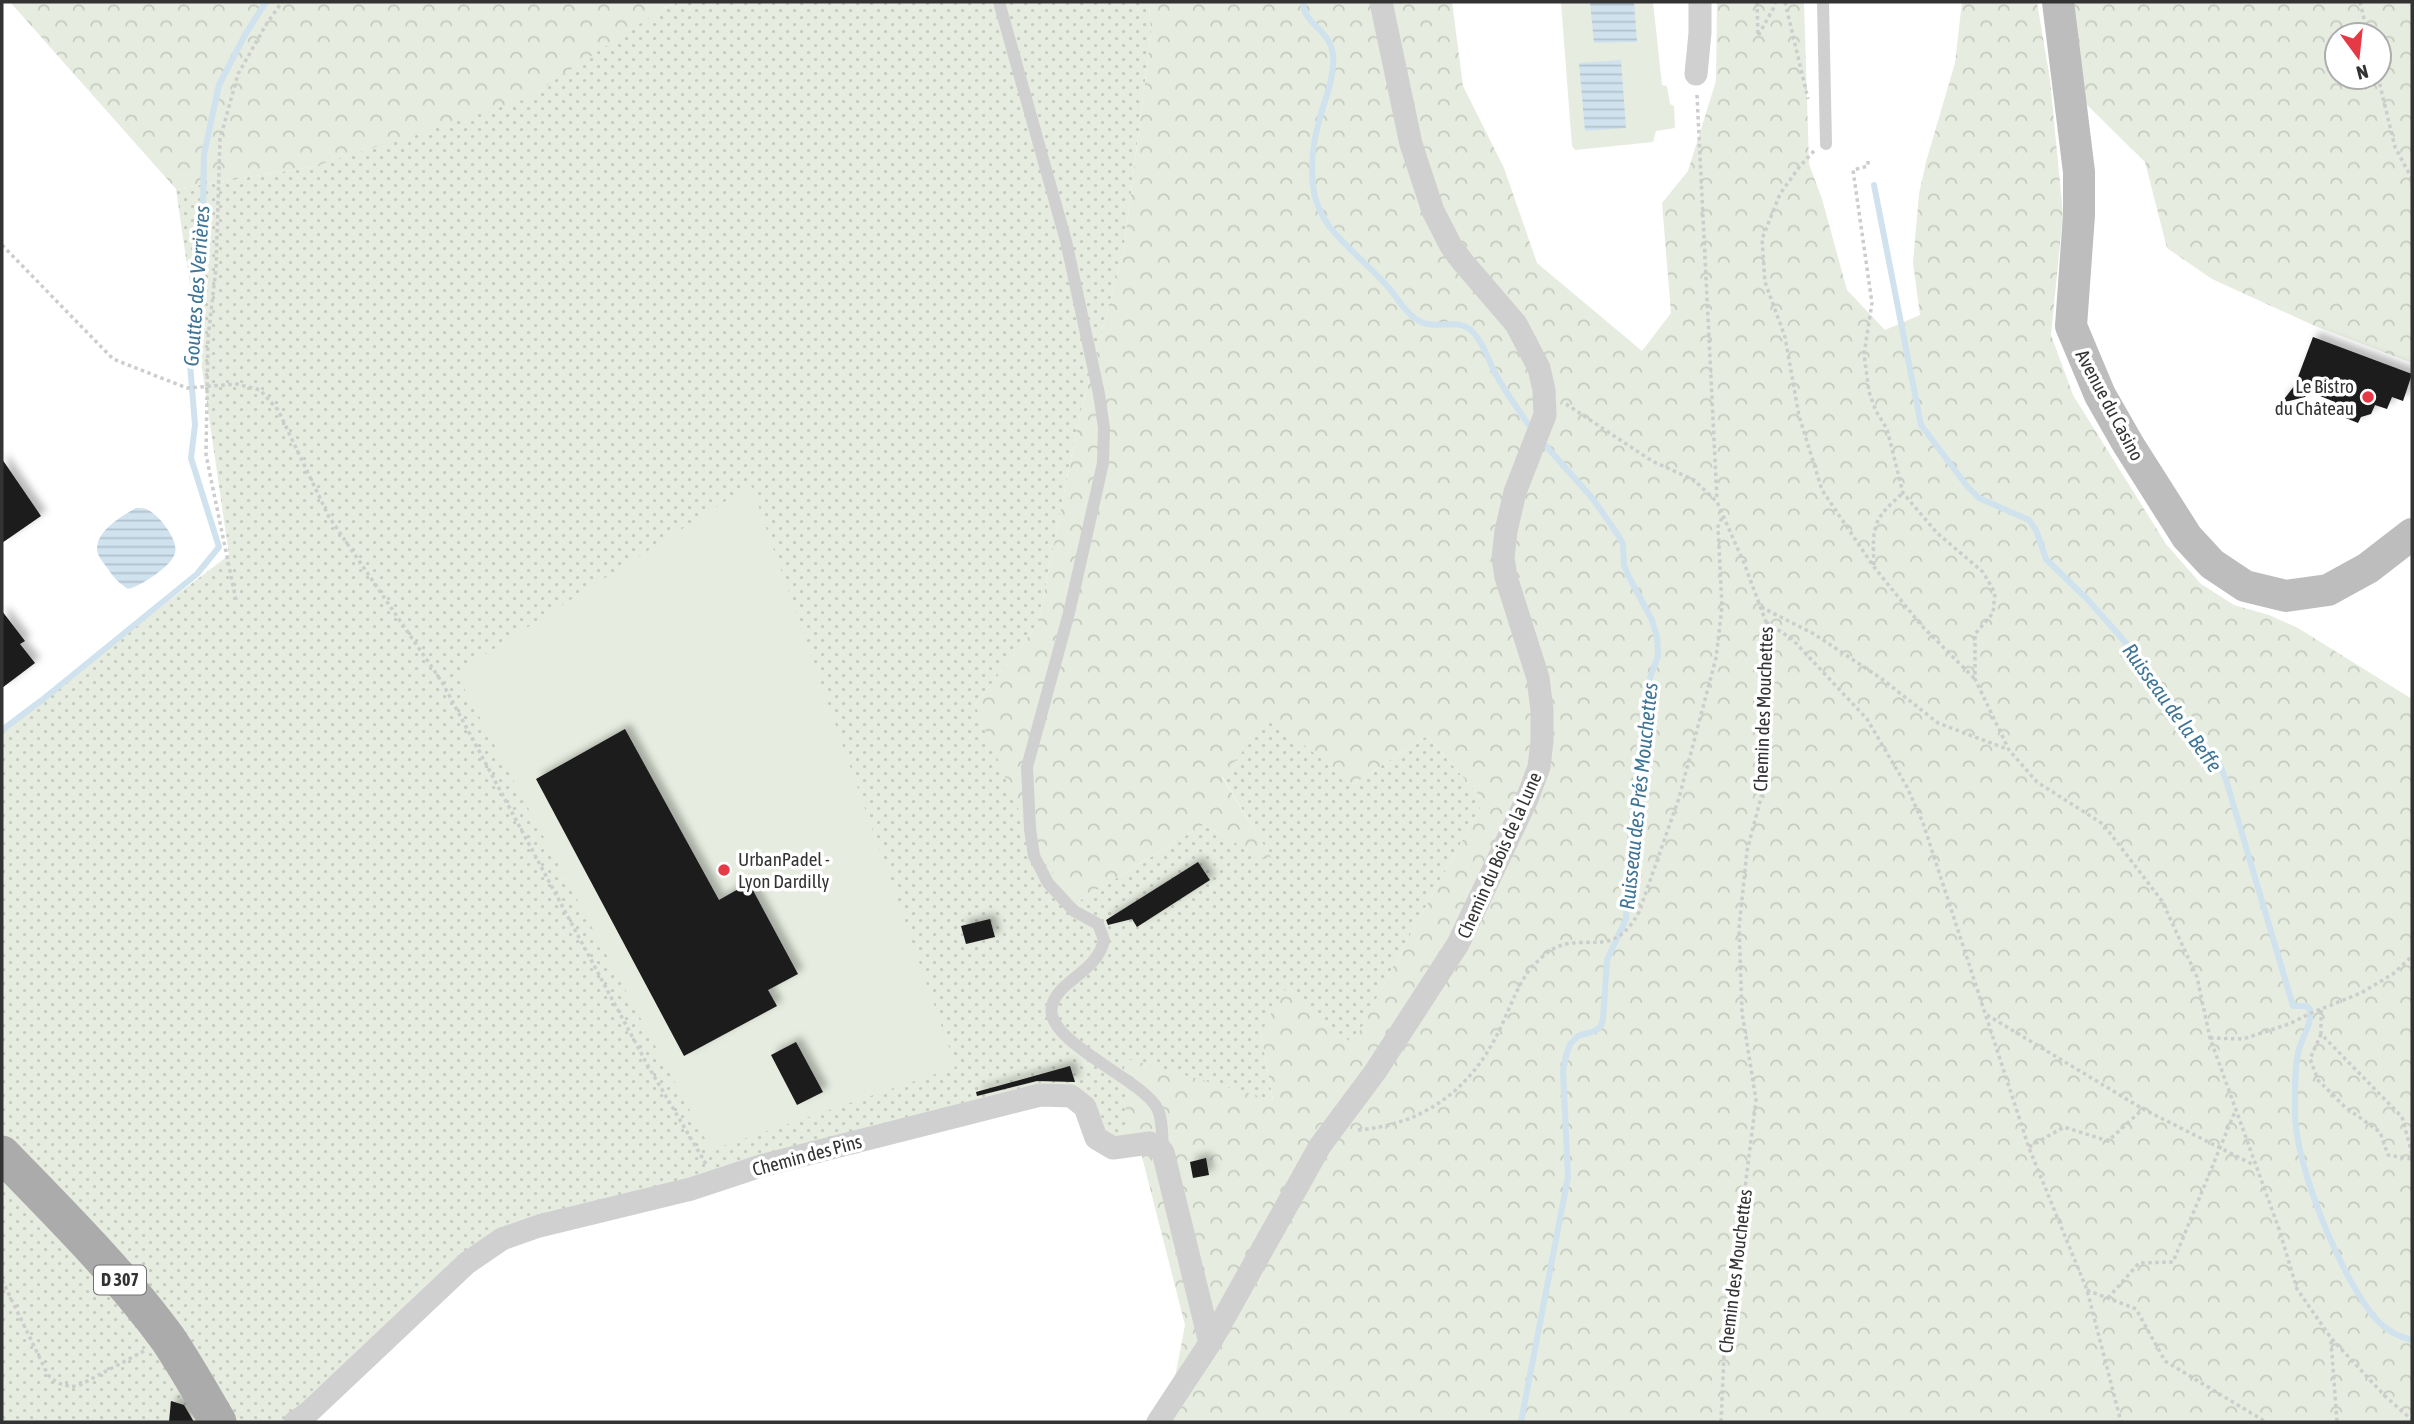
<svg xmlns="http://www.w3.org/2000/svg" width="2414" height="1424" viewBox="0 0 2414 1424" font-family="'Asap Condensed',sans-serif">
<defs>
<pattern id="grass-dots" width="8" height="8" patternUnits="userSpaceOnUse" patternTransform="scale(1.75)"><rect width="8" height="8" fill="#e6ecdf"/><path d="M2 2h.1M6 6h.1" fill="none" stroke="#c6cbc0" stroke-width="1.8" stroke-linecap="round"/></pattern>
<pattern id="forest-crowns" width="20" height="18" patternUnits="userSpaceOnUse" patternTransform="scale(1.75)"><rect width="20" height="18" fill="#e6ecdf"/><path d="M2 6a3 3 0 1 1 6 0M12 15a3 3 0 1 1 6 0" fill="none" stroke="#c6cbc0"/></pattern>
<pattern id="water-rules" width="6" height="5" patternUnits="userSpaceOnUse" patternTransform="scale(1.75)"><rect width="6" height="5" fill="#cfe2ee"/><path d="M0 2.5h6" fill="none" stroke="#b2c2cd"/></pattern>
<filter id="shadow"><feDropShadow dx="5.5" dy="-5.5" stdDeviation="3.5" flood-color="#0004"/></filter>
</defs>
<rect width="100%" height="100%" fill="#fff"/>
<!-- grass -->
<path fill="url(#grass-dots)" d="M678 2H1149L1151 35 1124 247 1078 423 1038 624 975 705 1079 901 1203 825 1275 864 1222 776 1270 717 1353 784 1427 736 1484 801 1391 970 1353 1045 1261 1033 1273 1101 1127 1136 1113 1148 1071 1096 502 1239 295 1422H2V728L229 555 176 189 316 166Z"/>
<!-- forest -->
<path fill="url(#forest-crowns)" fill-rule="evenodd" d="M10 2H678L664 8 526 99 316 166 176 189Z
M1149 2H1452L1463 86 1504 168 1537 263 1642 351 1671 313 1662 203 1688 171 1716 81 1717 2H1804L1809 164 1822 199 1847 290 1885 330 1920 315 1913 263 1919 194 1926 162 1955 63 1962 2H2037L2050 80 2063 214 2051 335 2073 395 2166 544 2201 584 2234 605 2269 615 2298 628 2412 699V1422H1158L1170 1404 1185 1325 1139 1145 1127 1137 1124 1058 1273 1100 1261 1033 1284 989 1353 1044 1391 970 1484 801 1427 736 1353 784 1270 718 1222 777 1276 865 1203 825 1079 901 1038 856 975 705 1038 624 1078 423 1124 247 1151 35Z
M2067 2H2412V363L2315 326 2212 279 2167 248 2145 162 2082 100ZM2337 35H2379V77H2337Z"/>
<!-- park -->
<path fill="#e6ecdf" d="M1561 2H1653L1662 85 1667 86 1670 104 1674 106 1675 128 1656 131 1653 142 1575 150 1572 146Z
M751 485 956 1067 711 1150 456 673Z"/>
<!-- water -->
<path fill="url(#water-rules)" d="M1590 2H1634L1637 42 1594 43Z
M1621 60 1626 128 1585 131 1579 63Z
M136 508C138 508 144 508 146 509 158 513 179 540 175 553 172 566 141 586 128 589 119 583 114 578 108 569 104 563 97 556 97 549 97 530 122 516 136 508Z"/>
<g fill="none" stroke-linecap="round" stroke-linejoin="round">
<!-- stream -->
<path stroke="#cfe2ee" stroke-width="6" d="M1303 2C1303 24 1330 29 1333 55 1335 77 1325 98 1320 118 1313 141 1310 168 1314 192 1316 203 1322 216 1329 226 1346 248 1370 266 1388 287 1399 299 1406 315 1421 322 1438 330 1456 317 1472 331 1483 342 1488 359 1495 373 1506 393 1520 412 1533 431
M1874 185 1921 425 1967 486 1979 498 2029 520 2036 530 2046 559 2088 600 2134 652 2220 765 2227 783 2293 1006H2306L2310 1009C2312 1024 2303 1036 2299 1049 2294 1068 2295 1093 2295 1113 2295 1166 2342 1280 2376 1319 2386 1330 2398 1337 2412 1340
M2 730 42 700 197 574 219 547 191 458 195 425 189 352 202 266 204 154 219 85 246 33 266 2
M1521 1422 1568 1177 1563 1071 1566 1056 1570 1044 1578 1036 1595 1031 1601 1026 1603 1019 1607 960 1626 919 1628 857 1646 689 1658 656 1657 637 1652 620 1628 575 1624 565 1623 544 1618 535 1593 499 1540 439"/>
</g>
<!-- building -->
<path fill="#1a1a1a" filter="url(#shadow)" d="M2313 337 2412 374 2403 401 2392 397 2387 409 2375 405 2371 414 2361 417 2358 423 2331 412 2335 402 2310 392 2305 397 2281 403 2295 385Z
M2 459 41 516 2 543Z
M2 611 25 641 20 644 35 663 2 688Z
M625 729 719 900 749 883 798 974 768 990 777 1006 684 1056 536 779Z
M1198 862 1210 880 1137 927 1132 919 1108 925 1106 920Z
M990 919 995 937 966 944 961 926Z
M796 1042 823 1092 797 1105 771 1055Z
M1070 1066 1075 1082 1037 1081 977 1096 976 1092Z
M1206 1158 1209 1175 1193 1178 1190 1162Z
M171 1401 184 1405 194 1422H169Z"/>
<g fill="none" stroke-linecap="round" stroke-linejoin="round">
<!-- path -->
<path stroke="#cdcdcd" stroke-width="3.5" stroke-dasharray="3.5 3.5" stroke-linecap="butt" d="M1757 2 1758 36 1773 9 1775 2
M1785 2 1808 99
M2360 2 2368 35
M2378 77 2395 147 2412 179V190
M1697 95 1717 500
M1814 151 1800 166 1780 194 1762 239 1765 282 1785 337 1799 416 1822 490 1874 567 1921 625 1975 679
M1868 161V166L1853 170 1872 303 1864 354 1869 392 1876 411 1887 429 1903 493 1937 533 1983 572 1995 593 1993 613 1975 634V679L2009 750 2037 782 2103 824 2162 901 2197 977 2210 1038 2279 1229 2297 1289 2331 1338 2385 1396 2412 1420
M2 245 113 359 187 388 237 384 260 390 278 410 329 517 442 682 648 1066 706 1164
M1566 404 1652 461 1694 480 1717 502 1744 563 1766 622 1765 782 1747 851 1739 928 1742 1012 1756 1100 1724 1355 1721 1422
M1874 565C1872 526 1873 519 1903 493
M236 600 206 455 208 338 216 268 220 139 238 74 267 23 282 2
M1761 607 1814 634 1882 679 1938 723 2007 749
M1766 622 1792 639 1867 719 1907 787 1923 823 2029 1148 2087 1290 2121 1422
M2321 1010V1034L2402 1117 2412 1154
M1987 1015 2143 1109
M2321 1034 2310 1059 2318 1080 2345 1107 2380 1132 2388 1155 2412 1159
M2210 1038 2243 1039 2289 1024 2311 1013 2361 993 2393 974 2412 956
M1358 1130C1421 1125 1468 1092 1497 1035 1509 1012 1519 977 1538 961 1542 957 1546 953 1551 950 1586 930 1612 962 1639 912L1679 798 1716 658 1722 607 1718 527 1723 515
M2029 1147 2064 1127 2108 1141 2143 1109 2254 1165
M2 1280 48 1375C58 1384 64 1387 78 1386L144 1351
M2087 1290 2136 1309 2165 1361 2266 1422
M2108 1298 2139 1263 2173 1262 2236 1109
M2331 1341 2337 1422"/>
<!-- lane -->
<path stroke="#d0d0d0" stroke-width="12" d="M999 2 1066 241 1099 394 1104 428 1103 463 1069 613 1027 767 1030 829 1034 856 1048 883 1074 911 1098 924 1104 940C1097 973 1058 980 1052 1006 1043 1041 1142 1079 1157 1108 1163 1119 1162 1139 1163 1151
M1823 2 1826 144"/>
<!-- street -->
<path stroke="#d0d0d0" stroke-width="23" d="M1696 74 1700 33V2
M295 1422 309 1412 467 1263 502 1239 539 1226 691 1189 764 1165 1040 1095 1071 1096 1085 1107 1096 1138 1113 1148 1150 1143 1163 1152 1210 1343
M1158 1422 1210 1343 1320 1146 1375 1072 1458 944 1527 799 1539 767 1542 741V710L1538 678 1506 577 1503 558 1506 531 1515 492 1545 415 1544 390 1539 368 1516 324 1462 261 1451 246 1433 211 1411 144 1381 2"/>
<!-- secondary -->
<path stroke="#bdbdbd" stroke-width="32" d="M2058 2 2079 172V215L2071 326 2100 395 2128 444 2187 537 2212 564 2245 586 2286 596 2328 590 2368 568 2412 534"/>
<!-- primary -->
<path stroke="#ababab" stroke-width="37" d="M2 1154C59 1213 119 1272 168 1339 186 1366 202 1394 218 1422"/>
</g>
<!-- markers -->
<g fill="#e63946" stroke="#fff" stroke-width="2.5">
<circle cx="2368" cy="397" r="7"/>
<circle cx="724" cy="870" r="7"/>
</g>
<g text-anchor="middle" stroke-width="7" stroke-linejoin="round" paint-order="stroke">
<!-- shield labels -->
<rect fill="#fff" stroke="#707070" stroke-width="2" x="94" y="1265.5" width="52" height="29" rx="5"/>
<g font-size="18" font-weight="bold" fill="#333">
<text x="120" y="1286">D 307</text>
</g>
<!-- poi labels -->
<g font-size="19" fill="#333" stroke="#fff" text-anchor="end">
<text x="2354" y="393">Le Bistro<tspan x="2354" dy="22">du Château</tspan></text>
<text x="738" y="866" text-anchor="start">UrbanPadel -<tspan x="738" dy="22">Lyon Dardilly</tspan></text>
</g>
<!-- street labels -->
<g font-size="19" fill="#333" stroke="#fff">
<text transform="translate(2110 405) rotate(62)" y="7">Avenue du Casino</text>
<text transform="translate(1763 709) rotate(-88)" y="7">Chemin des Mouchettes</text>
<text transform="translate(1499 855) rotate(-66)" y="7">Chemin du Bois de la Lune</text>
<text transform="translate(807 1155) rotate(-15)" y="7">Chemin des Pins</text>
<text transform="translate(1735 1271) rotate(-83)" y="7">Chemin des Mouchettes</text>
</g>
<!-- water labels -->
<g font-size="21" font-style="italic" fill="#3f7597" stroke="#fff">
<text transform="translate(197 286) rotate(-86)" y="7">Gouttes des Verrières</text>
<text transform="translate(2172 708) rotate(54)" y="7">Ruisseau de la Beffe</text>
<text transform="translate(1639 796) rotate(-84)" y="7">Ruisseau des Prés Mouchettes</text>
</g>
</g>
<!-- border -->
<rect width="2414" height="1424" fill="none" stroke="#333333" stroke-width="7"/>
<!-- north arrow -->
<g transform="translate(2358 56) rotate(165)"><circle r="33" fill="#ffffff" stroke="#adadad" stroke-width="2"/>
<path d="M0-5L12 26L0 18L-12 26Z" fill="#e63946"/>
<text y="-10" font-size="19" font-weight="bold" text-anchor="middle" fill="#333333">N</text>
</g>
</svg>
